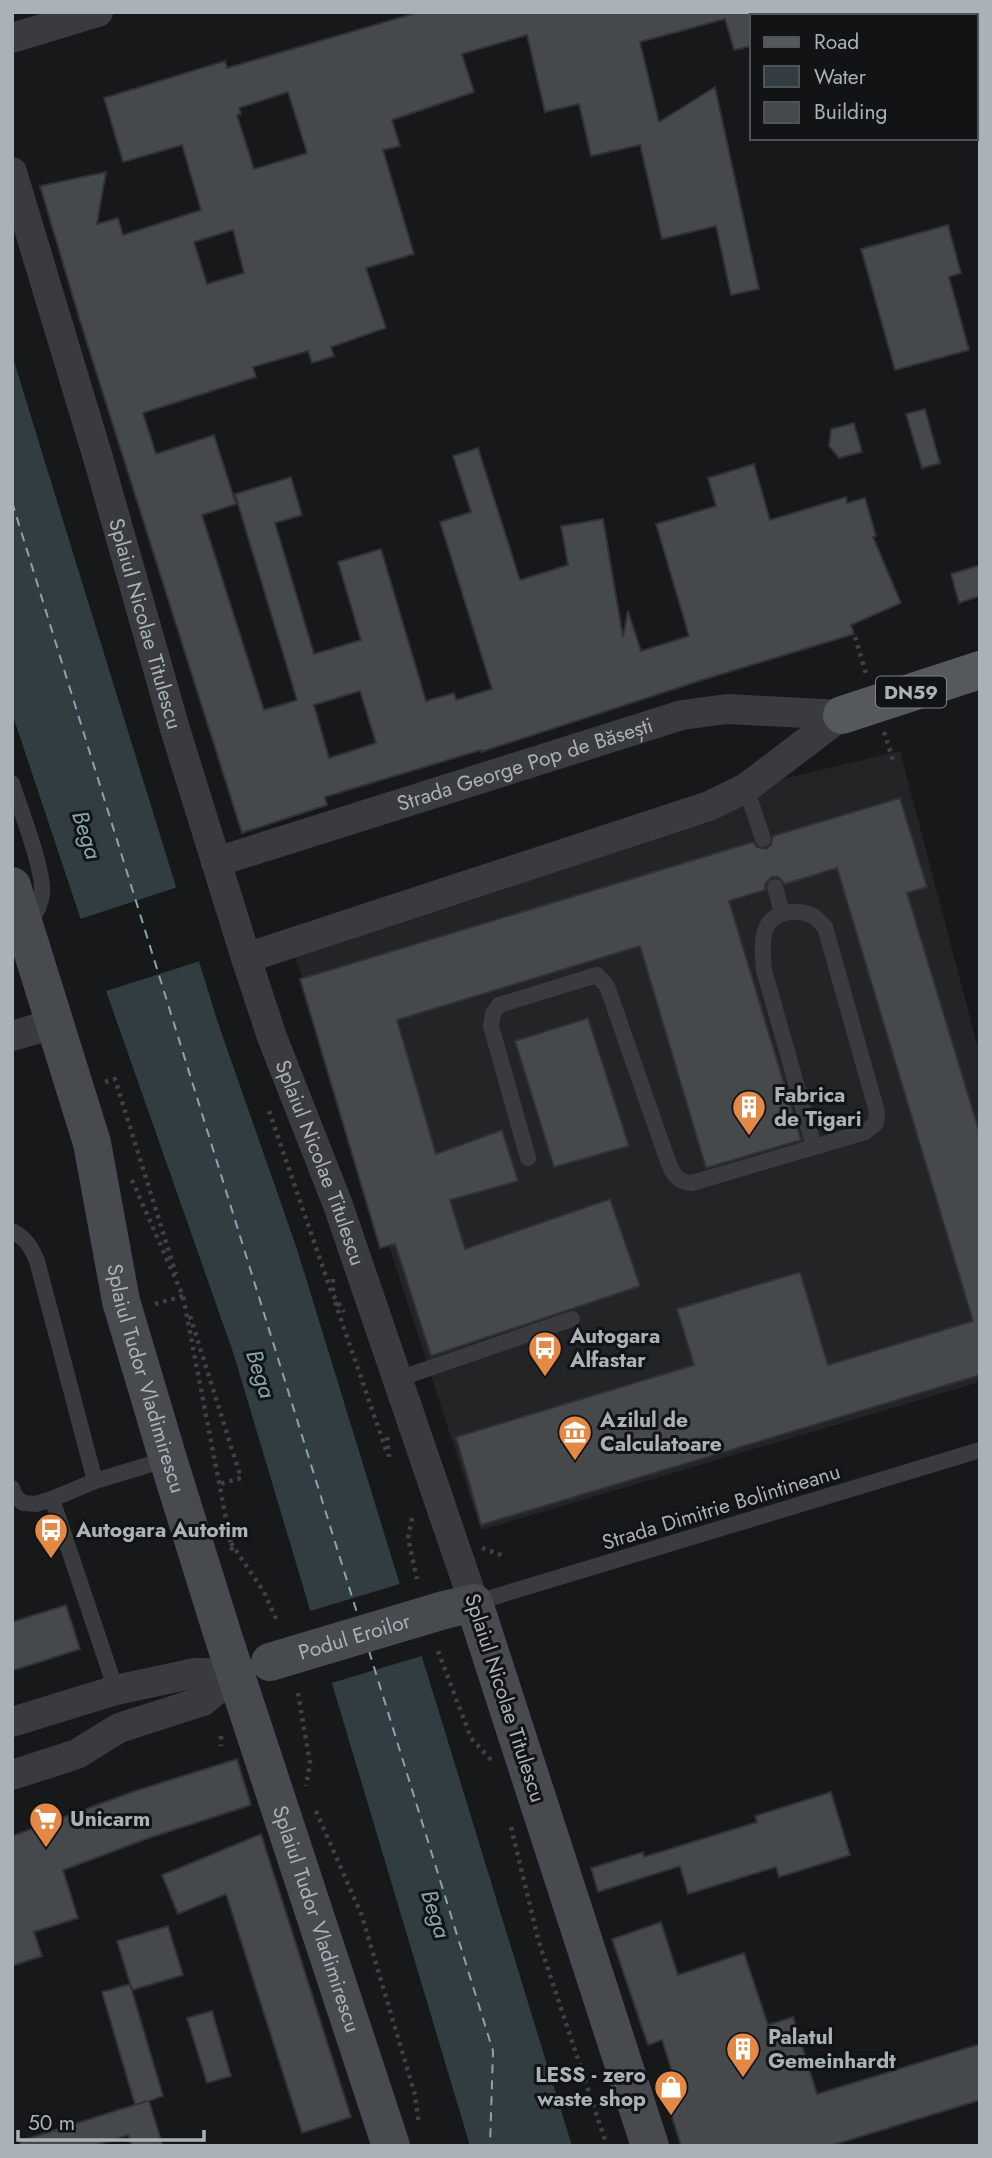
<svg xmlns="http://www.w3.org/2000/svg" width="992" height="2158" viewBox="0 0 992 2158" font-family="Jost,sans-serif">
<rect width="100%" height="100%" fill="#171819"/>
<!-- built -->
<path fill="#232426" d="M900 751 980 1056V1382L481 1530 292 946 787 778Z"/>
<!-- water -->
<path fill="#313d41" d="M12 355 218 1023 297 1249 572 2146H470L234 1355 79 914 12 713Z"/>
<!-- pier -->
<path fill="#171819" d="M181 886 203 960 103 992 77 920Z
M403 1583 425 1655 328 1684 307 1612Z"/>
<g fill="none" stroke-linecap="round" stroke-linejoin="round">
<!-- ferry -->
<path stroke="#84a6b0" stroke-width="2" stroke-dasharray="9 7" stroke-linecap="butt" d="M12 502 358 1616
M369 1651 493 2051 490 2146"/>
</g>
<!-- building -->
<path fill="#46494c" stroke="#313235" stroke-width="2" fill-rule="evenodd" d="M419 12H752V46L734 50 725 19 640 42 659 122 715 87 759 289 731 295 716 226 662 239 640 145 591 156 579 104 545 112 527 35 462 54 474 92 392 120 400 146 383 150 414 254 366 268 386 328 331 347 334 356 312 363 308 351 253 367 256 377 143 413 156 454 214 435 236 504 202 515 264 710 297 700 235 494 291 477 302 515 275 523 314 654 361 640 338 562 381 549 426 701 454 693 456 700 492 689 440 522 471 512 453 456 478 448 520 580 568 565 561 526 603 519 623 637 628 611 641 651 689 636 656 524 716 506 708 478 754 464 770 520 846 497 847 503 865 498 876 536 873 537 901 603 851 625 854 634 702 680 481 752V750L325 797 327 805 242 833 81 324 40 186 106 172 97 224 118 218 123 235 201 210 182 145 123 162 104 98 225 61 227 68ZM288 92 307 153 254 169 237 115 241 114 239 108ZM233 230 244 273 207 284 194 242ZM360 691 376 743 329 758 314 705Z
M948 225 961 273 949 277 969 350 895 370 861 249Z
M925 409 940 463 922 468 906 414Z
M854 423 862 452 839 458 829 446 831 429Z
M980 565V596L959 603 951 574Z
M900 798 927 887 907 893 980 1134V1375L481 1525 456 1437 694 1365 677 1309 800 1272 828 1365 973 1321 837 868 785 884 778 877H772L765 884V890L729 901 801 1140 706 1168 640 946 397 1020 436 1154 502 1130 518 1181 450 1200 465 1249 610 1199 640 1286 431 1356 395 1244 380 1248 300 979 753 842 757 847 766 849 771 845 773 836Z
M588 1018 629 1146 554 1167 515 1041Z
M66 1605 80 1649 12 1671V1622Z
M237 1759 251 1805 149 1838 63 1870 78 1918 34 1932 42 1956 12 1966V1836L135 1791Z
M831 1792 850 1855 779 1877 776 1867 688 1894 680 1866 598 1892 591 1868 643 1852 644 1857 757 1822 755 1816Z
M261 1834 351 2117 302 2133 226 1894 178 1914 162 1875Z
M661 1922 678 1975 744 1953 768 2025 793 2017 817 2094 980 2044V2100L830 2146H681L664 2091 677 2087 662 2040 648 2045 612 1939Z
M168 1926 183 1975 132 1990 117 1941Z
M130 1984 163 2096 149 2101 163 2146H132L128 2135 93 2146H20V2141L147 2101 135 2105 102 1992Z
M212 2011 231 2076 207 2083 187 2018Z"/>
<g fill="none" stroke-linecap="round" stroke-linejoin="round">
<!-- path -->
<path stroke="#3f4245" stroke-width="4.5" stroke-dasharray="3.5 5" stroke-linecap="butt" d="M855 637 867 677
M884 732 894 763
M105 1082 115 1079 176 1274
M269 1111 331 1291
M132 1180 183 1296 233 1555
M333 1279V1295L344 1312
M335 1302 386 1450
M155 1304 183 1296
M190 1316 241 1478 220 1484
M387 1437 389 1457
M412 1518 408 1538 417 1579
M231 1543 264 1592 277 1621
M482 1548 504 1556
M438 1651 471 1738 492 1761
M298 1693 310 1763 306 1786
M221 1736V1746
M316 1811 362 1916 415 2095 419 2125
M511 1827 538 1939 607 2146"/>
<!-- lane -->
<path stroke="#393b3e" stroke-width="16" d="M12 783C20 809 44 869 42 893 41 905 36 914 29 923
M746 788 763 839
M775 887 782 913
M528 1158 491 1026 493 1014 499 1005 597 975 607 986 665 1153C671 1169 673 1182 692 1183L865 1132 876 1123 877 1112 825 927C821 924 817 918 813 916 796 908 771 911 765 931 761 944 763 957 764 970L814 1147
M12 1231C26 1238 31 1247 37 1261L95 1481
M398 1379 572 1319
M12 1488 15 1496 23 1503 36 1504 52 1499 95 1481 168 1459
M52 1499 116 1690
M474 1603 980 1450"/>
<!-- street -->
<g stroke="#393b3e" stroke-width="30">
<path d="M12 38 98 12"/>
<path id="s1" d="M12 172 99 461 175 729 246 958 272 1037 338 1205 474 1603"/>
<path id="s2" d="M216 862 682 715 727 709 842 715"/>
<path d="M246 958 709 806 746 788 842 715"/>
<path d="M12 1036 56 1023"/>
<path d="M12 1722 116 1690 195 1673H236"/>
<path d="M12 1775 77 1754 119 1728 203 1701 236 1673"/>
</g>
<!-- secondary -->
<g stroke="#474a4e" stroke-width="38">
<path id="s3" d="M12 886 92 1143 121 1301 168 1459 223 1636 391 2146"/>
<path d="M444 1610 474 1603 650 2146"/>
</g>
<!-- primary -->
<path stroke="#55585c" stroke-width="38" d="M842 715 980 670"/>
<!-- secondary-bridge -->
<path stroke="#474a4e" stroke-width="38" id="s4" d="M270 1662 444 1610"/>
</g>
<!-- icons -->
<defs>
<g id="building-pin" transform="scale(1.75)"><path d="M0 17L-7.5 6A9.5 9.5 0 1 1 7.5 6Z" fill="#e38945" stroke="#121314"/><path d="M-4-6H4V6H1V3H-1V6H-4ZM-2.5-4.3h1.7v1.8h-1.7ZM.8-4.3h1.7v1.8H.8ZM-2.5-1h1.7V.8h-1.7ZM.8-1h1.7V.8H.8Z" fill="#fff"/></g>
<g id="bus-pin" transform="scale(1.75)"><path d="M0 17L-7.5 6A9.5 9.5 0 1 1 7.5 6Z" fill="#e38945" stroke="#121314"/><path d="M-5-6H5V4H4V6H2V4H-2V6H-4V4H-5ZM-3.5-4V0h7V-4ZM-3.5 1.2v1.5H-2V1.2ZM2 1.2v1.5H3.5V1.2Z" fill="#fff"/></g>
<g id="museum-pin" transform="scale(1.75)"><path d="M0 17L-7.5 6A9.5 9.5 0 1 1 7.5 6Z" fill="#e38945" stroke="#121314"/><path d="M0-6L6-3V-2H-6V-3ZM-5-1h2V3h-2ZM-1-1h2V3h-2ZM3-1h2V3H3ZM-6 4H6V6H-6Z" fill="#fff"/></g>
<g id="supermarket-pin" transform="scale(1.75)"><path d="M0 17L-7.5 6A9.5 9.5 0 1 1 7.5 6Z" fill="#e38945" stroke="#121314"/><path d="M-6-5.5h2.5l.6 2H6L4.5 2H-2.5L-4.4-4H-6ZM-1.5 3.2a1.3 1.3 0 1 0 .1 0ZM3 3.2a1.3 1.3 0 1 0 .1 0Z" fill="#fff"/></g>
<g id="shop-pin" transform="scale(1.75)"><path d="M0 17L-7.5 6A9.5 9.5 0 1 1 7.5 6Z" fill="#e38945" stroke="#121314"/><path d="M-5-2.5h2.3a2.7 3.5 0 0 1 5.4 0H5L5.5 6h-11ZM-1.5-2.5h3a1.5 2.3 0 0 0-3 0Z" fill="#fff"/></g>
</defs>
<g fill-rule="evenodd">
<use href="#building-pin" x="749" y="1107"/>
<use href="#bus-pin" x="545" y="1348"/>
<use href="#museum-pin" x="575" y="1432"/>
<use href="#bus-pin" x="51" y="1530"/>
<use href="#supermarket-pin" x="46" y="1819"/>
<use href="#building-pin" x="743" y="2049"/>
<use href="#shop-pin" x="671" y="2087"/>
</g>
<g text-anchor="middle" stroke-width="6" stroke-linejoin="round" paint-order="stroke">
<!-- shield labels -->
<rect fill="#121314" stroke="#7c8287" stroke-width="2" x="876" y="676.5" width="70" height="31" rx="5"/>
<g font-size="19" font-weight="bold" fill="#aab2b8">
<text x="911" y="699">DN59</text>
</g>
<!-- street labels -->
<g font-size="21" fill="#aab2b8" stroke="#121314">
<text dy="7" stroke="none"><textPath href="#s1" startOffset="471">Splaiul Nicolae Titulescu</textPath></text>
<text dy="7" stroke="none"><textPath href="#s2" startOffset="324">Strada George Pop de Băsești</textPath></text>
<text dy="7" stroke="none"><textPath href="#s1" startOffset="1038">Splaiul Nicolae Titulescu</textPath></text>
<text dy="7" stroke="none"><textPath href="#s3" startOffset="511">Splaiul Tudor Vladimirescu</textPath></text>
<text transform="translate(721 1507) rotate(-17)" y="7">Strada Dimitrie Bolintineanu</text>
<text dy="7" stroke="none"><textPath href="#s4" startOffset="88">Podul Eroilor</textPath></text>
<text transform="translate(505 1698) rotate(72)" y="7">Splaiul Nicolae Titulescu</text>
<text dy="7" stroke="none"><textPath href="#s3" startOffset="1078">Splaiul Tudor Vladimirescu</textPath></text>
</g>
<!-- poi labels -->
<g font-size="21" font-weight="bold" fill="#aab2b8" stroke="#121314" text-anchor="start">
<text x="774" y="1102">Fabrica<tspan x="774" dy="24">de Tigari</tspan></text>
<text x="570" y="1343">Autogara<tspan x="570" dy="24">Alfastar</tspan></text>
<text x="600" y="1427">Azilul de<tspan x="600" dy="24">Calculatoare</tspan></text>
<text x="76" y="1537">Autogara Autotim</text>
<text x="70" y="1826">Unicarm</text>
<text x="768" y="2044">Palatul<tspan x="768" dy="24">Gemeinhardt</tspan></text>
<text x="646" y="2082" text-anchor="end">LESS - zero<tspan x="646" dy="24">waste shop</tspan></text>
</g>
<!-- water labels -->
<g font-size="23" font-style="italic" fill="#84a6b0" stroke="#121314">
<text transform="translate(87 835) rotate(72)" y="8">Bega</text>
<text transform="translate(261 1374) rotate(72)" y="8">Bega</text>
<text transform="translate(436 1914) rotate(72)" y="8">Bega</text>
</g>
</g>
<!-- border -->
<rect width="992" height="2158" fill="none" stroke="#aab2b8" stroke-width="28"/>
<!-- legend -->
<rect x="750" y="14" width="228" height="126" fill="#121314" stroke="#4f5356" stroke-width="2"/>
<rect x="764" y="37" width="35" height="10" fill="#55585c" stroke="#4f5356" stroke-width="2"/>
<text x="814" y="49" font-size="21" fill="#aab2b8">Road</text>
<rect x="764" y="66" width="35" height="21" fill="#313d41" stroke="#4f5356" stroke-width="2"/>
<text x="814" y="84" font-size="21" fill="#aab2b8">Water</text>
<rect x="764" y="102" width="35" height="21" fill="#46494c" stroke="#4f5356" stroke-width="2"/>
<text x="814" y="119" font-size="21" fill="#aab2b8">Building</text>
<!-- scale -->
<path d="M18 2130v10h186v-10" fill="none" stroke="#aab2b8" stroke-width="3.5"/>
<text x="28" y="2130" font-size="21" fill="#aab2b8" stroke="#121314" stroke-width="5" paint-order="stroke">50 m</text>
</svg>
